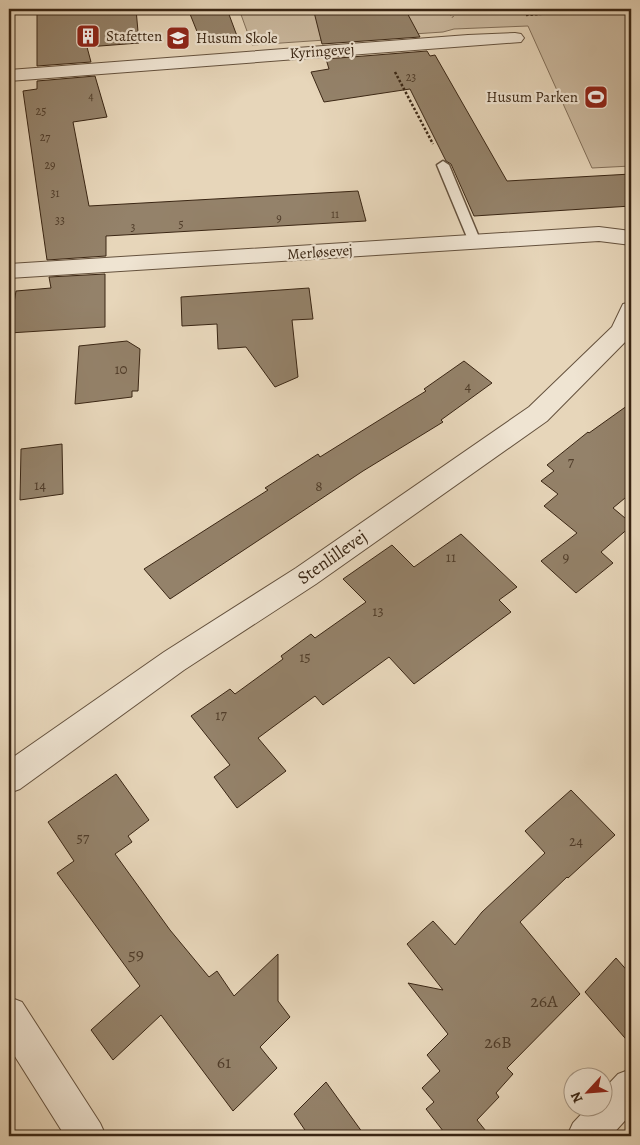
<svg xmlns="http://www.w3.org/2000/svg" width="640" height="1145" viewBox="0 0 640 1145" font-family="Alegreya,serif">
<rect width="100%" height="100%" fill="#e7d6ba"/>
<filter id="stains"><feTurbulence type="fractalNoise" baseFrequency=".004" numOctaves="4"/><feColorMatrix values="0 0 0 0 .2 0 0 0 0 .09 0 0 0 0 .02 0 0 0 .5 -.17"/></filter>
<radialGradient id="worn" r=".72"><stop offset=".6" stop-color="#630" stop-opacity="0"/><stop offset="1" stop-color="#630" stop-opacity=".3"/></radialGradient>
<!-- green -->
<path fill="#cab89e" stroke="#826f59" d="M239 9H631V166L592 168 528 26 454 29 443 32 252 45Z"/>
<!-- building -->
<path fill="#94826a" stroke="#3a2614" d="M98 9H136L139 43 87 47 91 62 37 66V14Z
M188 9H227L237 36 200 39Z
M350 9H405L420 37 322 44 314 12Z
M427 51 430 56 435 55 507 181 631 174V206L474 216 451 164 446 161 410 89 324 102 311 72 329 69 326 59Z
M95 76 107 117 73 122 89 206 358 191 366 221 106 236V256L47 260 23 91 37 89V81Z
M105 274V327L9 333 16 291 51 288 49 277Z
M309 288 313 319 292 320 298 377 275 387 246 347 218 349 217 324 182 326 181 297Z
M127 341 140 349 138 391H132V397L75 404 79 346Z
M464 361 492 383 441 420 443 422 363 471 170 599 144 569 268 490 265 488 318 454 320 457 426 391 424 389Z
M631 403V493L613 508 631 523V526L601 552 613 563 576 593 541 561 577 533 544 506 558 494 541 481 554 471 547 465 588 432 589 433Z
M62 444 63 494 20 500 21 449Z
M461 534 517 587 499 600 511 612 414 684 389 657 323 705 315 696 258 738 286 771 237 808 214 777 230 765 191 716 230 689 235 694 283 659 281 656 311 634 315 638 366 602 343 579 392 545 414 567Z
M116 774 149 820 128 836 132 842 115 854 170 930 209 977 217 971 234 996 278 954V1001L290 1017 260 1047 277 1068 233 1111 161 1015 113 1060 91 1030 140 986 57 873 74 861 48 822Z
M571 790 615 835 568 878 567 877 520 922 580 994 507 1068 513 1074 496 1093 499 1097 477 1120 490 1136H447L426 1109 434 1102 422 1088 440 1071 427 1055 448 1034 408 983 443 990 407 944 433 921 455 945 482 912 545 853 525 831Z
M616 958 631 975V1045L585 992Z
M326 1082 365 1136H309L294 1114Z"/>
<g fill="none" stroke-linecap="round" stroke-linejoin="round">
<!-- lane casing -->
<g stroke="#65523e" stroke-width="3">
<path id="lane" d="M443 161 449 165 481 242 479 245 475 246 469 242 437 165Z"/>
</g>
<!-- street casing -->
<g stroke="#65523e" stroke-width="2">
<path id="street" d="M515 33 521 34 524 38 521 42 9 81V70L468 35Z
M599 227 631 231V245L599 241 9 278V264Z
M631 302 630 337 547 421 316 584 184 670 20 789 9 793V760L164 652 296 568 529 407 612 327 623 304Z
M9 997 22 1002 100 1123 106 1136H65L9 1047Z
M631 1069V1114L611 1136H567L573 1123 587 1108H602V1091L618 1074Z"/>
</g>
<!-- path -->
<path stroke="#3a2614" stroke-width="2.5" stroke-dasharray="2.5 2" stroke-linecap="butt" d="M448 9 453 17
M526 15 608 9
M395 72 433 144"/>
<!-- lane -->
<use href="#lane" fill="#efe4d2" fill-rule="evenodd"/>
<!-- street -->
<use href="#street" fill="#efe4d2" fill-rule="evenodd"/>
</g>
<!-- icons -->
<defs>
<g id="building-square" transform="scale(1.25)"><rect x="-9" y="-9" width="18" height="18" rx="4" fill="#8f2418" stroke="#efe4d2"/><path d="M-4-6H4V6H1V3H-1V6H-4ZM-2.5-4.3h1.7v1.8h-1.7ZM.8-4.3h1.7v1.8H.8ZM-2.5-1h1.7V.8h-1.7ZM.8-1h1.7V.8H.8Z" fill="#fff"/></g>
<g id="school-square" transform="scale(1.25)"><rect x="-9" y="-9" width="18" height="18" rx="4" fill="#8f2418" stroke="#efe4d2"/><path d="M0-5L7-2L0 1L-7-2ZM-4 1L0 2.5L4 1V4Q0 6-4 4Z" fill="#fff"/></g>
<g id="stadium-square" transform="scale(1.25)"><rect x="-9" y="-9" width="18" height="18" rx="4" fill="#8f2418" stroke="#efe4d2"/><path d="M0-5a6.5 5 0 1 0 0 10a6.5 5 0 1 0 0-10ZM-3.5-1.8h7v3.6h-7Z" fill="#fff"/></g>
</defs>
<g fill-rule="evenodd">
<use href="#building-square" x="88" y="36"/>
<use href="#school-square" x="178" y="38"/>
<use href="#stadium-square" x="596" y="97"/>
</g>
<g text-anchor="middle" stroke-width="4.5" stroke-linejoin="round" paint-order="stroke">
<!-- far-number labels -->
<g font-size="12" fill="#503d2a">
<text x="411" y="81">23</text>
<text x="91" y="100">4</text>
<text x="41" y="115">25</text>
<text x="45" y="141">27</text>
<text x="50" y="169">29</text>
<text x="55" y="197">31</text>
<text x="335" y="218">11</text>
<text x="279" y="222">9</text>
<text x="60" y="224">33</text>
<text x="181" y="228">5</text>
<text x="133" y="231">3</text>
</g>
<!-- far-poi labels -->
<g font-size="15" fill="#3a2614" stroke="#efe4d2" text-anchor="start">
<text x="106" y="41">Stafetten</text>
<text x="196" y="43">Husum Skole</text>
<text x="578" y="102" text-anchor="end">Husum Parken</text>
</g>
<!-- far-street labels -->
<g font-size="15" fill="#3a2614" stroke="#efe4d2">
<text transform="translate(322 51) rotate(-4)" y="5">Kyringevej</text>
<text transform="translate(320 252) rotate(-4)" y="5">Merløsevej</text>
</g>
<!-- number labels -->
<g font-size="15" fill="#503d2a">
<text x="121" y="374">10</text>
<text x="468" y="391">4</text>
<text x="571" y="467">7</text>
<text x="40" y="490">14</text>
<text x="319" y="491">8</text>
<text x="451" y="562">11</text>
<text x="566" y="562">9</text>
<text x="378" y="616">13</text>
<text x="305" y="662">15</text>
<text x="221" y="720">17</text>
<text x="83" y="843">57</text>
<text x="576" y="846">24</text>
</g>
<!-- street labels -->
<g font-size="18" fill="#3a2614" stroke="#efe4d2">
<text transform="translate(332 557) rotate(-35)" y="6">Stenlillevej</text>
</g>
<!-- near-number labels -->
<g font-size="18" fill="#503d2a">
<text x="136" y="960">59</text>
<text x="544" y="1007">26A</text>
<text x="498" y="1048">26B</text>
<text x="224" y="1068">61</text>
</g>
</g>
<!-- margin -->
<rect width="640" height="1145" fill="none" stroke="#e7d6ba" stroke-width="30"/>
<rect x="10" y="10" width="620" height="1125" fill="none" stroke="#3a2614" stroke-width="2.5"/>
<rect x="15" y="15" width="610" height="1115" fill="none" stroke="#3a2614"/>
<!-- north arrow -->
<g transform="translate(588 1092) rotate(244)"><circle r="24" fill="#efe4d2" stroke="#a79886"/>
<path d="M0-4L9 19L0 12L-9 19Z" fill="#8f2418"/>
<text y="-8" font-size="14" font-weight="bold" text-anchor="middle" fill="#3a2614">N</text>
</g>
<rect width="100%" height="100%" filter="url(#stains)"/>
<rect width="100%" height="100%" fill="url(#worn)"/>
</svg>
